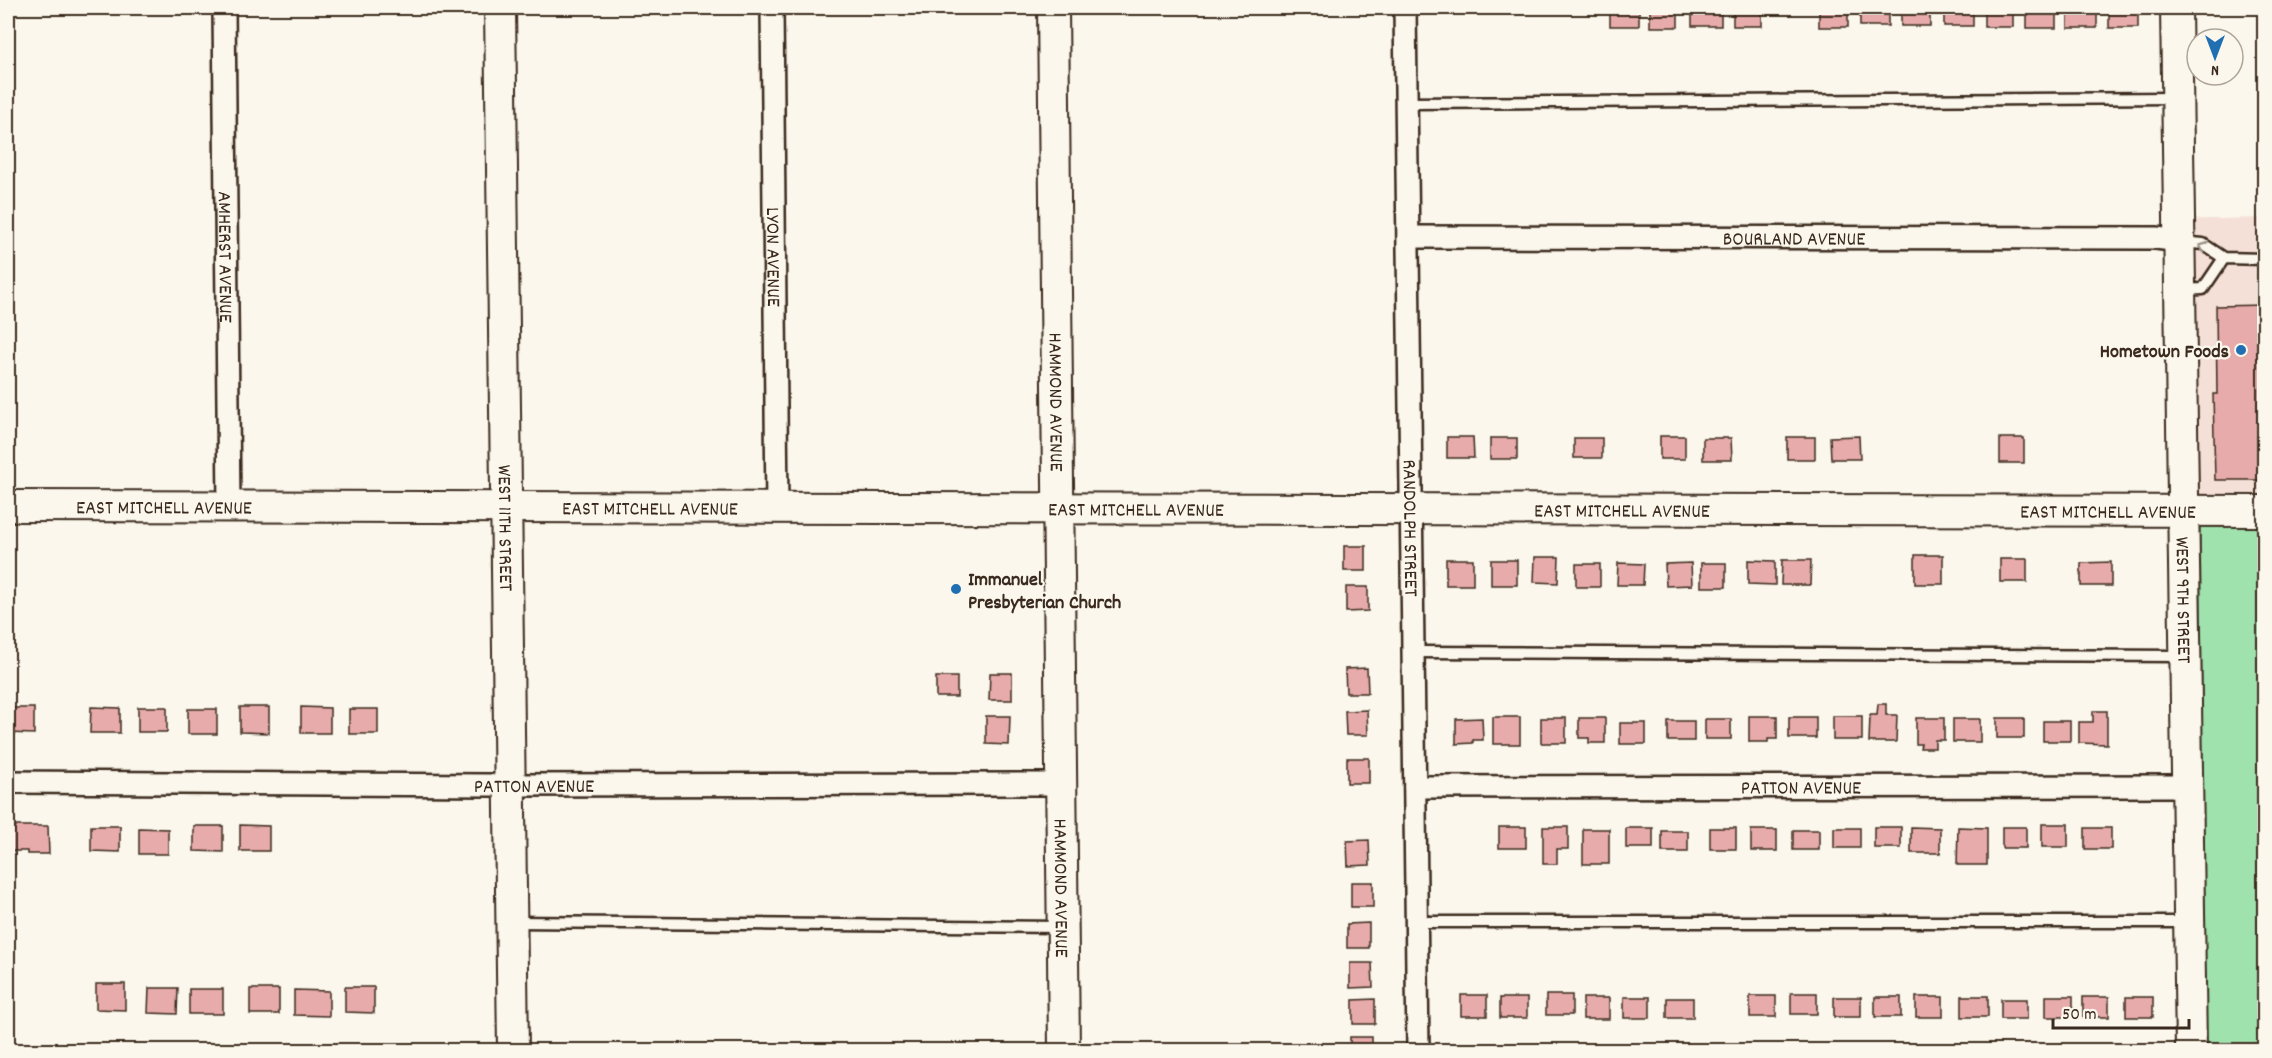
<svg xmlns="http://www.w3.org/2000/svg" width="2272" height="1058" viewBox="0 0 2272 1058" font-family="Dekko,sans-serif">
<rect width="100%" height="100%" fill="#fbf7ec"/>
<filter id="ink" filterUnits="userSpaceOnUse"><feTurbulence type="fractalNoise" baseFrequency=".0167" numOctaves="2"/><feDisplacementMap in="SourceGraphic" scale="12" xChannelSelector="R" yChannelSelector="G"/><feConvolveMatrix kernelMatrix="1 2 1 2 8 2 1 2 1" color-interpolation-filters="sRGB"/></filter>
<g filter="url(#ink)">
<!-- built -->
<path fill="#f5e0d8" d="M2264 218V527L2200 526 2171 494 2167 220Z"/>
<!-- green -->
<path fill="#9fe2ad" stroke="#6d8666" stroke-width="1.5" d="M2200 526 2264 527V1050H2206Z"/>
<!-- building -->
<path fill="#e6abaa" stroke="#3b2a1e" stroke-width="1.5" d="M1610 8H1639V26H1610Z
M1650 8H1678V27H1650Z
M1692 8H1721V26H1692Z
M1733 8H1762V26H1733Z
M1819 8H1848V27H1819Z
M1860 8H1888V26H1860Z
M1901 8H1930V26H1901Z
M1944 8H1973V26H1944Z
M1984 8H2013V27H1984Z
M2027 8H2056V28H2027Z
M2068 8H2097V28H2068Z
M2109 8H2138V28H2109Z
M2264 305V480H2215L2213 394H2217L2216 306Z
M1660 436H1685V459H1660Z
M1859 436 1860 459H1831L1830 437Z
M1447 437H1473L1474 458H1447Z
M1787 437H1815V459H1787Z
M1490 438H1517V459H1490Z
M1574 438H1602V458H1574Z
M1703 438H1731L1732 460H1703Z
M2000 438H2024V463H2000Z
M1344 546H1366V571H1344Z
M1915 555H1943V584H1915Z
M1535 557H1559L1558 583 1534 582Z
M1446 559H1473V585H1446Z
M2000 559H2027V582H2000Z
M1491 560H1517V585H1491Z
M1748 560 1775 561V585L1748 584Z
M1782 560H1811L1810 585H1781Z
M2111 562V586H2081V563Z
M1618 563 1644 564 1643 585H1617Z
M1691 563 1692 585 1666 586 1665 564Z
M1701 563H1726V587H1701Z
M1576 564H1600V587H1576Z
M1346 587H1368V611L1346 612Z
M1367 668 1368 693H1346L1345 669Z
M990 673H1012V700H989Z
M936 677H957V697H936Z
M1878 704H1886V715H1897L1896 742H1869L1870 715H1877Z
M91 707 120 708V733H90Z
M138 707H167V732H138Z
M240 707H269V733L240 732Z
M301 707 330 708V733H301Z
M8 708H34V734L8 733Z
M188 709H217V734H188Z
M349 709H378V734H349Z
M1367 710 1368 735H1346L1345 711Z
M2093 711H2107V744L2079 743V722H2093Z
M986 716H1010L1009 745 986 744Z
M1749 716H1777V739H1768V742H1749Z
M1833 716H1862V740H1833Z
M1493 717H1520V744H1493Z
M1789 717H1816V738H1789Z
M1482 718 1483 740H1473V743L1456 744V719Z
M1541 718H1566V743H1541Z
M1579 718H1605V743H1589V738H1579Z
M1916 718H1944V740H1935V748H1920L1921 744H1916Z
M1997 718H2024V738H1997Z
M1705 719H1731V739H1705Z
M1953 719H1980V742H1953Z
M1668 721H1694V741H1668Z
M2043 721H2070V741H2043Z
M1620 723H1646V744H1620Z
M1347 758H1369V783H1347Z
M2042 824H2068V847H2042Z
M240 825 269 826V851H240Z
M8 826H48L49 854H27V851H8Z
M91 826H120V852L91 851Z
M194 826H223V852L194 851Z
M1499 827H1526V848H1499Z
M1543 827H1568V849H1557V864H1543Z
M1874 827H1901V848H1874Z
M1911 827 1940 828V853H1911Z
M1958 827 1987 828V865H1957Z
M2002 827H2026V848H2002Z
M139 828 168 829V854H139Z
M1626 828H1653V848H1626Z
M1710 828H1736V849H1710Z
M1834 828H1860V848H1834Z
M2085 828H2111V849H2085Z
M1583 829H1609V864H1583Z
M1751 830H1777V851H1751Z
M1793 830H1819V850H1793Z
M1662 831H1688V852H1662Z
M1369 840 1370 865 1348 866 1347 841Z
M1351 882H1373V907H1351Z
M1369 923V948H1347V924Z
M1350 963H1372L1373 987 1350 988Z
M96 984H125V1010L96 1009Z
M345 987H374V1013L345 1012Z
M149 988H178L177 1014 148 1013Z
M189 989H223V1014H189Z
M250 989H279V1014H250Z
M294 990 329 991V1016L294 1015Z
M1791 993H1817V1014H1791Z
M1461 995H1487V1016H1461Z
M1546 995H1572V1015H1546Z
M1750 996H1776V1017H1750Z
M1962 996H1988V1017H1962Z
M2046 996H2073V1017H2046Z
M1624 997H1650V1018H1624Z
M1834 997H1861V1017H1834Z
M1875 997H1901V1017H1875Z
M1916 997H1943V1017H1916Z
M2083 997H2109V1017H2083Z
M2126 997H2153V1017H2126Z
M1500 998H1527V1018H1500Z
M1583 998H1609V1019H1583Z
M1667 998H1693V1018H1667Z
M1375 999V1024H1353V1000Z
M2001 999H2027V1019H2001Z
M1350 1037H1372V1050H1350Z"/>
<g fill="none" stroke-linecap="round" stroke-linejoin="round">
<!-- lane casing -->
<g stroke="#3b2a1e" stroke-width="15">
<path id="lane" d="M1406 103 2176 98
M2182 242 2203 244 2224 258 2264 259
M2181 290 2203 289 2224 258
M1413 652 2184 656
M514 922 1060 927
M1417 922H2187"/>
</g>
<!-- street casing -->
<g stroke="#3b2a1e" stroke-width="26">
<g id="street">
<path id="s1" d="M224 8 229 507"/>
<path id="s2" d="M772 8 777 508"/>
<path id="s3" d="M1405 8 1418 1050"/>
<path id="s4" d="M1408 237 2156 238 2180 241"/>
<path id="s5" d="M8 782 488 785 1061 784"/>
<path id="s6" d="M1415 787 2187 786"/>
</g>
</g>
<!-- secondary casing -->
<g stroke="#3b2a1e" stroke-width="34">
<g id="secondary">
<path id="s7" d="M500 8 513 1050"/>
<path id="s8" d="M1053 8 1064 1050"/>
<path id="s9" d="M2176 8 2191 1050"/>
<path id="s10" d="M8 506 2264 511"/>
</g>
</g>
<!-- lane -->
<use href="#lane" stroke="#fbf7ec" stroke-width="10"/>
<!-- street -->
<use href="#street" stroke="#fbf7ec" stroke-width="21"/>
<!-- secondary -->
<use href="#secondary" stroke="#fbf7ec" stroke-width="30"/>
</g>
<!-- one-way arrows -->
<defs><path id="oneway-chevron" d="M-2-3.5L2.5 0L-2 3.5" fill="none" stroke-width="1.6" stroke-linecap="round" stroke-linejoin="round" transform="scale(1.5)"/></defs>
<use stroke="#9b9085" href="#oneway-chevron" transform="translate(2203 247) rotate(-159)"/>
</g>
<!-- markers -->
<g fill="#1f6fb2" stroke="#fbf7ec" stroke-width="2">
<circle cx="2241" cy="350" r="6"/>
<circle cx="956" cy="589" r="6"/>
</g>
<g text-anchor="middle" stroke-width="4.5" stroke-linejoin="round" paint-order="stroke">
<!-- street labels -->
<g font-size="20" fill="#3b2a1e" stroke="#fbf7ec">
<text dy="7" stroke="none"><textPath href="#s4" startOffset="386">BOURLAND AVENUE</textPath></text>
<text dy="7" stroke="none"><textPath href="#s1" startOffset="249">AMHERST AVENUE</textPath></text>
<text dy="7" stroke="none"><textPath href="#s2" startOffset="249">LYON AVENUE</textPath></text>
<text dy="7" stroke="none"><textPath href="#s8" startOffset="394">HAMMOND AVENUE</textPath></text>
<text dy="7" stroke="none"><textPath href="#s10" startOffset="156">EAST MITCHELL AVENUE</textPath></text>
<text dy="7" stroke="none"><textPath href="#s10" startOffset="642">EAST MITCHELL AVENUE</textPath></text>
<text dy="7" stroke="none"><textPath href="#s10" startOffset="1128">EAST MITCHELL AVENUE</textPath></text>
<text dy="7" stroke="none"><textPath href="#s10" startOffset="1614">EAST MITCHELL AVENUE</textPath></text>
<text dy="7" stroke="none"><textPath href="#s10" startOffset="2100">EAST MITCHELL AVENUE</textPath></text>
<text dy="7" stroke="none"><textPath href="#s7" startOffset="520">WEST 11TH STREET</textPath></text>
<text dy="7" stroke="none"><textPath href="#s3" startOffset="520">RANDOLPH STREET</textPath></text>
<text dy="7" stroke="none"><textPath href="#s9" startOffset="592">WEST 9TH STREET</textPath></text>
<text dy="7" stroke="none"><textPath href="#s5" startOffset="526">PATTON AVENUE</textPath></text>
<text dy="7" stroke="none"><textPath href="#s6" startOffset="386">PATTON AVENUE</textPath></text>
<text dy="7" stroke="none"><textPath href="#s8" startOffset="880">HAMMOND AVENUE</textPath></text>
</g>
<!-- poi labels -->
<g font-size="20" font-weight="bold" fill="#3b2a1e" stroke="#fbf7ec" text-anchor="end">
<text x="2229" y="357">Hometown Foods</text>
<text x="968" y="585" text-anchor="start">Immanuel<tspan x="968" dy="23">Presbyterian Church</tspan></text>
</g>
</g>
<!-- margin -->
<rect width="2272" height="1058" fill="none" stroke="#fbf7ec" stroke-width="30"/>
<rect x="15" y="15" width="2242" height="1028" fill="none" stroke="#3b2a1e" stroke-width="2" filter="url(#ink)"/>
<!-- north arrow -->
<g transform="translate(2215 57) rotate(180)"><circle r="28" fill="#fbf7ec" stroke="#aea59a" stroke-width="1.5"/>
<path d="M0-4.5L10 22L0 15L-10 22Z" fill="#1f6fb2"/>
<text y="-9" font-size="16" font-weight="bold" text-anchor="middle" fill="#3b2a1e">N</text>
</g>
<!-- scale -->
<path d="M2053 1019v9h136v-9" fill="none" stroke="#3b2a1e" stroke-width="3"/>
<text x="2062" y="1019" font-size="18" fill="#3b2a1e" stroke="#fbf7ec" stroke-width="4.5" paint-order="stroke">50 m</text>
</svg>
